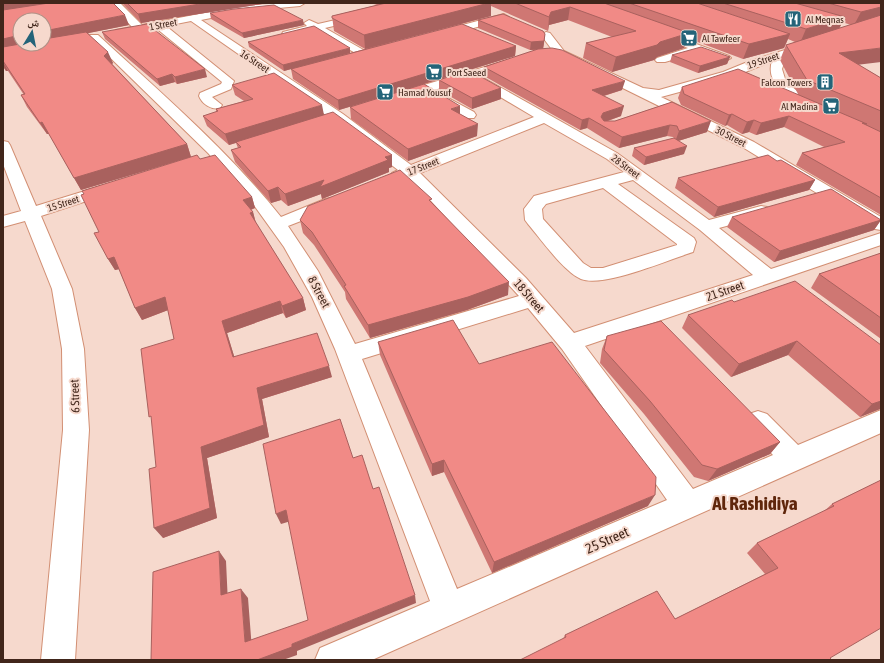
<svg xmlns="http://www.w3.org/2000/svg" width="884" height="663" viewBox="0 0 884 663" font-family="'Asap Condensed','Noto Naskh Arabic',sans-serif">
<rect width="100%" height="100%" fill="#f6d9cd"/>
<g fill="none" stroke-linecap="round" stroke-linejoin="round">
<!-- minor casing -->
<g stroke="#d28f73" stroke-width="2">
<path id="minor" d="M110 3H120L142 25 246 5 305 3 300 6 246 11 201 20 343 114 411 165 534 117 470 79 402 100 396 96 397 93 512 59 516 60 518 62 516 64 480 76 617 153 709 220 761 206 767 207 770 211 767 215 719 228 771 269 881 233V245L585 346 693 489 773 455 749 430 745 422 749 414 758 411 767 414 798 445 881 410V433L372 660H315L320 648 430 601 335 349 312 297 284 247 251 201 208 153 89 37 90 35H98C161 93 227 149 281 217L325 199 331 198 337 199 339 203 337 207 288 226 318 271 355 344 519 296 420 189 407 178 398 181 392 179 390 176 392 173 398 170 333 120 191 21 166 26 234 81 231 89 212 97 222 105 220 108C211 110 202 104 199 96L200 93 221 84 222 82 156 28 120 35 116 34 115 32 116 30 132 27ZM544 123 607 159 624 172 534 196 524 209 525 220 528 224C540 238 564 272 581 279 603 288 668 260 693 252L696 242 694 238 618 184 633 180 700 230 753 275 574 333 526 278 420 173ZM603 188 677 244V245L603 268H591L583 263 543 219 542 209 546 204ZM528 308 562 349 667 500 457 589 362 359Z
M410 3H427L425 5 325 28 367 52 369 54 367 56 363 57 315 31 287 37 282 34 283 32 307 26 304 23 309 20 318 24Z
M504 14 509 17 507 19 440 37 435 34 436 32Z
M658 30 729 56 731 58 725 61 699 52 665 62H657L655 60 657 58 688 48 654 35 653 33Z
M546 32 550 33 564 51 643 88 659 90 723 72 750 61 807 43H815L816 45 815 47 786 57 782 69 786 82 812 103 814 106 812 109H802C787 98 765 82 772 61L731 78 661 97 754 142 881 217V230L875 229 744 148 556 55 541 35Z
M435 91 474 112 476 115 474 118H464L430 98 429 95 430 92Z
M3 141 8 142 10 145 36 206 111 183 117 185 119 188 117 191 41 216 72 289 84 349 89 430 75 660H41L63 430 62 349 52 289 25 221 3 227V216L21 211 3 164Z"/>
</g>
<!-- minor -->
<use href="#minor" fill="#fff" fill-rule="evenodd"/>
</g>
<!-- wall -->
<path fill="#cf7773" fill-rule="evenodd" d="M3 3 129 25 88 33 113 63 112 64 187 144 191 157 81 190 49 134H47L27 107 21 95H24L8 71H6L3 67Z
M122 3H262V4L141 23Z
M371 3H881L859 65 881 78V215L796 165 802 153 824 147 784 127 756 135 749 132 742 134 727 125 725 126 681 105 678 98 682 87 798 94 780 60 786 45 795 42 788 39 784 48 743 59 687 38 684 48 657 57 654 60 612 72 583 58 586 43 612 37 568 20 549 25 548 31 491 6V16L389 43 516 46 515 56 424 84 460 114 477 136 408 161 351 119 350 107 383 97 339 110 293 79 291 69 284 71 249 47 248 42 350 53 365 49 334 31 332 16 377 5ZM842 22 851 25 839 28Z
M210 13 304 25 244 38 211 19Z
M478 20 544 43 543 49 622 90 604 96 621 116 608 121H615L672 102 707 132 678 141 684 154 644 165 632 156 634 148 674 138 673 137 667 136 619 148 587 128 580 130 484 76V67L536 50H530L478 28Z
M102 32 207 77 177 84 175 82 160 86 105 39Z
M672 55 730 57 727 64 698 73 670 62Z
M439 80 501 88V99L472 109 439 90Z
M232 85 324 115 392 155V167L389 168V172L322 199 321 194 288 206 281 200 271 203 235 162 231 150 238 148 236 143 229 145 207 126 203 116 216 112V109L244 101 235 95Z
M200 159 252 197 255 208 251 210 253 212 256 223 303 298 306 310 286 318 283 313 227 333 234 356 332 377 262 399 269 437 207 458 217 518 163 538 156 467 174 339 168 310 142 320 135 308 119 269 115 270 108 259 99 232Z
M678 178 815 180 809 190 714 217 675 188Z
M432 203 508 295 467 310 370 338 346 299 345 292 314 245 303 233 300 220Z
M732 217 881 219V220L874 230 774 262 727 227Z
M881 253V339L811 288 819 274Z
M734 302 881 345V410L880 409 860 417 788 355 731 377 682 328 688 315Z
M607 336 780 442 770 454 708 481 694 477 644 414 600 363 602 349Z
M378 342 479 364 648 506 492 573 444 472 432 476 380 355Z
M881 480V628L563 639 565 635 675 619 765 574 747 553 757 543 823 512 832 504Z"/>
<!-- shaded-wall -->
<path fill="#a9615e" d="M3 3H56L3 11Z
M206 3H262V4L141 23 138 14Z
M489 3H491V16L365 49 364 35Z
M570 7 568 20 549 25 548 31 549 17 551 12Z
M881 7V18L854 25 861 12Z
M125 15 129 25 44 42V31Z
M845 17 838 31 800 43 806 29Z
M303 20 304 25 244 38 242 33Z
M689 33 684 48 657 57 654 60 612 72 616 57 660 42Z
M545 34 544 43 543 49 530 50 531 42Z
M790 34 784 48 743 59 749 44Z
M20 35V44L3 50V39Z
M516 46 515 56 339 110 338 100Z
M350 48V53L284 71 283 65Z
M881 48V62L831 68 839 53Z
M108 52 113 63 109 67 104 56Z
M730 57 727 64 698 73 700 66Z
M3 62 8 71H6L3 65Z
M205 69 207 77 177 84 175 77Z
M172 74 175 82 160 86 157 79Z
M625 81 622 90 590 100 592 90Z
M501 88V99L472 109V98Z
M322 105 324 115 229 145 225 134Z
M460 106V117L451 109Z
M624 106 621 116 601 123V117L603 113Z
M732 114 727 125 725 126 729 115Z
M789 116 784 127 756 135 761 123Z
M589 118 587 128 580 130 582 120Z
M754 120 749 132 742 134 747 122Z
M711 121 707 132 675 142 679 131Z
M42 122 49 134H47L40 123Z
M478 124 477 136 408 161V149Z
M670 125 667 136 619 148 622 137Z
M187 144 191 157 81 190 74 178Z
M687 146 684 154 644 165 646 157Z
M392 155V167L389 168V172L322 199 321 194 288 206 285 194Z
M815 180 809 190 714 217 718 207Z
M278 187 281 200 271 203 268 191Z
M252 197 255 208 246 211 243 200Z
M253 212 256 224 250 213Z
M881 220 874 230 774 262 780 251Z
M114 257 120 269 115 270 108 259Z
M509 282 508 295 467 310 370 338 368 325Z
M165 297 171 309 142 320 135 308Z
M303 298 306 310 286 318 282 306Z
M280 301 283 313 227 333 238 369 233 357 222 321Z
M797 341 788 355 731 377 739 364Z
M329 366 332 377 262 399 269 437 207 458 217 518 163 538 154 528 201 447 257 388Z
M881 401V408L880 409 860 417 872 404Z
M780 442 770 454 708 481 717 469Z
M444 460V472L432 476V464Z
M655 495 648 506 492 573 494 562Z
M286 510 291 521 281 524 276 514Z
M219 551 226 561 228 604 221 595Z
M241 589 248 598 252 650 245 642Z
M415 595 416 603 297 651V655L283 660H257L292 644Z"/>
<!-- building -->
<path fill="#f18a86" stroke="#a9615e" d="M49 3H113L125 15 44 31V20H20V35L3 39V17H4L3 16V10Z
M127 3H206L138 14Z
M386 3H489L364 35 332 18V16Z
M515 3H604L689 33 660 42 657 45 616 57 586 43 636 31 570 7 551 12 549 17Z
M629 3H697L790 34 749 44Z
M723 3H795L845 17 806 29Z
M828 3H881V7L861 12Z
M274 5 303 20 242 33 210 13 234 9Z
M503 14 543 31 545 34 544 41 531 42 478 20Z
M881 15V48L839 53 881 78V111L807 80 786 45Z
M147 24 205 69 175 77 172 74 157 79 102 32Z
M462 24 516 46 338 100 291 69Z
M314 26 350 48 283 65 248 42Z
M86 32 108 52 104 56 187 144 74 178 42 122 40 123 21 95 25 94 3 61V47L20 44H44V39Z
M701 47 730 57 700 66 672 55Z
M552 48 562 50 625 81 592 90 624 106 603 113 601 117 604 121H615L672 102 711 121 679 131 677 126 670 125 622 137 589 118 582 120 484 67 538 49Z
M738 69 867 124 862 123 881 132V198L802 153 845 142 789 116 761 123 754 120 747 122 732 114 729 115 684 94 682 87Z
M469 70 501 88 472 98 439 80Z
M274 73 322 105 225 134 203 116 218 111 216 109 253 99 232 85Z
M424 84 460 106 451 109 478 124 408 149 350 107Z
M333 112 392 155 385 157 388 160 320 187 324 180 285 194 278 187 268 191 231 150 241 147 236 142Z
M674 138 687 146 646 157 634 148Z
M197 155 200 159 215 155 252 197 243 200 253 212 250 213 303 298 282 306 280 301 222 321 233 357 317 333 329 366 257 388 264 425 201 447 210 508 154 528 149 469 156 467 151 416 149 417 141 349 174 339 165 297 135 308 114 257 108 259 94 233 99 232 81 195 84 194 82 191Z
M768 155 777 161 781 160 815 180 718 207 678 178Z
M400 170 432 199 429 200 509 282 468 297 368 325 344 286 346 285 312 232 300 220 308 206Z
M831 189 881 220 780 251 732 217Z
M881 253V318L819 274Z
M795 281 881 345V401L872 404 797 341 739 364 688 315 732 300 734 302Z
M453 320 479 364 552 342 656 477 655 495 494 562 444 460 432 464 378 342Z
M661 321 780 442 717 469 702 465 650 401 604 350 607 336Z
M340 419 353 458 362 455 373 489 379 487 415 595 292 644V647L257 660H151L153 572 219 551 221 595 241 589 245 642 308 620 286 510 276 514 263 444Z
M881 480V628L830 658 832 660H520L566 637 565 635 657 591 675 619 778 568 757 543 834 506 832 504Z"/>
<!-- icons -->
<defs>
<g id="restaurant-square" transform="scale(0.9)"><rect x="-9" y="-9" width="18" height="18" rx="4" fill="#246479" stroke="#f6d9cd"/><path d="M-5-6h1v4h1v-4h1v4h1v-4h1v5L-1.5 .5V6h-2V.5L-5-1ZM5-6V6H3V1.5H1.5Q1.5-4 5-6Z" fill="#fff"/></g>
<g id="supermarket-square" transform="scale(0.9)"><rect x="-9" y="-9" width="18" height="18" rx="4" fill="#246479" stroke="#f6d9cd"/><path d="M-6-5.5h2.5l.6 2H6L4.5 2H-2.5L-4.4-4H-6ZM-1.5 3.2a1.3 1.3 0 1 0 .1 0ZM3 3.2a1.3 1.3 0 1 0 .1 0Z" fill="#fff"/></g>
<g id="building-square" transform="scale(0.9)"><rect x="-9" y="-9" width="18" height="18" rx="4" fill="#246479" stroke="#f6d9cd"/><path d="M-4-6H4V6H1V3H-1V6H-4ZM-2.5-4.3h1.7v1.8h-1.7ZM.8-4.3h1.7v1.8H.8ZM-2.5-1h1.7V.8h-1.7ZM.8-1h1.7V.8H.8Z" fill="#fff"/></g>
</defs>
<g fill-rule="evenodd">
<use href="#restaurant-square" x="793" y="19"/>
<use href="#supermarket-square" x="689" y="38"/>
<use href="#supermarket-square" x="434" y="72"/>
<use href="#building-square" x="825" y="82"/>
<use href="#supermarket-square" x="385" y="92"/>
<use href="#supermarket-square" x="831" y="106"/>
</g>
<g text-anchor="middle" stroke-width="4" stroke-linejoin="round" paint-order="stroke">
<!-- far-poi labels -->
<g font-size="10" fill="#41261b" stroke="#f6d9cd" text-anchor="start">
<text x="806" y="23">Al Meqnas</text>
<text x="702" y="42">Al Tawfeer</text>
<text x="447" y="76">Port Saeed</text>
<text x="812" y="86" text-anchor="end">Falcon Towers</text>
<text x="398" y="96">Hamad Yousuf</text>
<text x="818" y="110" text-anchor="end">Al Madina</text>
</g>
<!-- far-street labels -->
<g font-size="10" fill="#41261b" stroke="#f6d9cd">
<text transform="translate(163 24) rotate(-11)" y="4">1 Street</text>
<text transform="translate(763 60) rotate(-19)" y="4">19 Street</text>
<text transform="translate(255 61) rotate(34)" y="4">16 Street</text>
<text transform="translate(731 136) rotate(27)" y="4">30 Street</text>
<text transform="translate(423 166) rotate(-22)" y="4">17 Street</text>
<text transform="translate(626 166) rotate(36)" y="4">28 Street</text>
<text transform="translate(63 203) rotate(-18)" y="4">15 Street</text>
</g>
<!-- street labels -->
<g font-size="12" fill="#41261b" stroke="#f6d9cd">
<text transform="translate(725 291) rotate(-19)" y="4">21 Street</text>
<text transform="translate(319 292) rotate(62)" y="4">8 Street</text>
<text transform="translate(529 296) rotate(49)" y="4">18 Street</text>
<text transform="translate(75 396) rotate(-92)" y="4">6 Street</text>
</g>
<!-- near-street labels -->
<g font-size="14" fill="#41261b" stroke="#f6d9cd">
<text transform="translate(607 540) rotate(-24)" y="5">25 Street</text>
</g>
<!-- near-district labels -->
<g font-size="19" font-weight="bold" fill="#5f260b" stroke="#f6d9cd">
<text x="755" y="510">Al Rashidiya</text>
</g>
</g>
<!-- border -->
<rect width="884" height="663" fill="none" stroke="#41261b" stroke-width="8"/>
<!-- north arrow -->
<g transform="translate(32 32) rotate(10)"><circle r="19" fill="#f6d9cd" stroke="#ae9186"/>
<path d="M0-3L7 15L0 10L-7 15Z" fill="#246479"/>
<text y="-6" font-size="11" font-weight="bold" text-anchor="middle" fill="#41261b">ش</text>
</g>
</svg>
